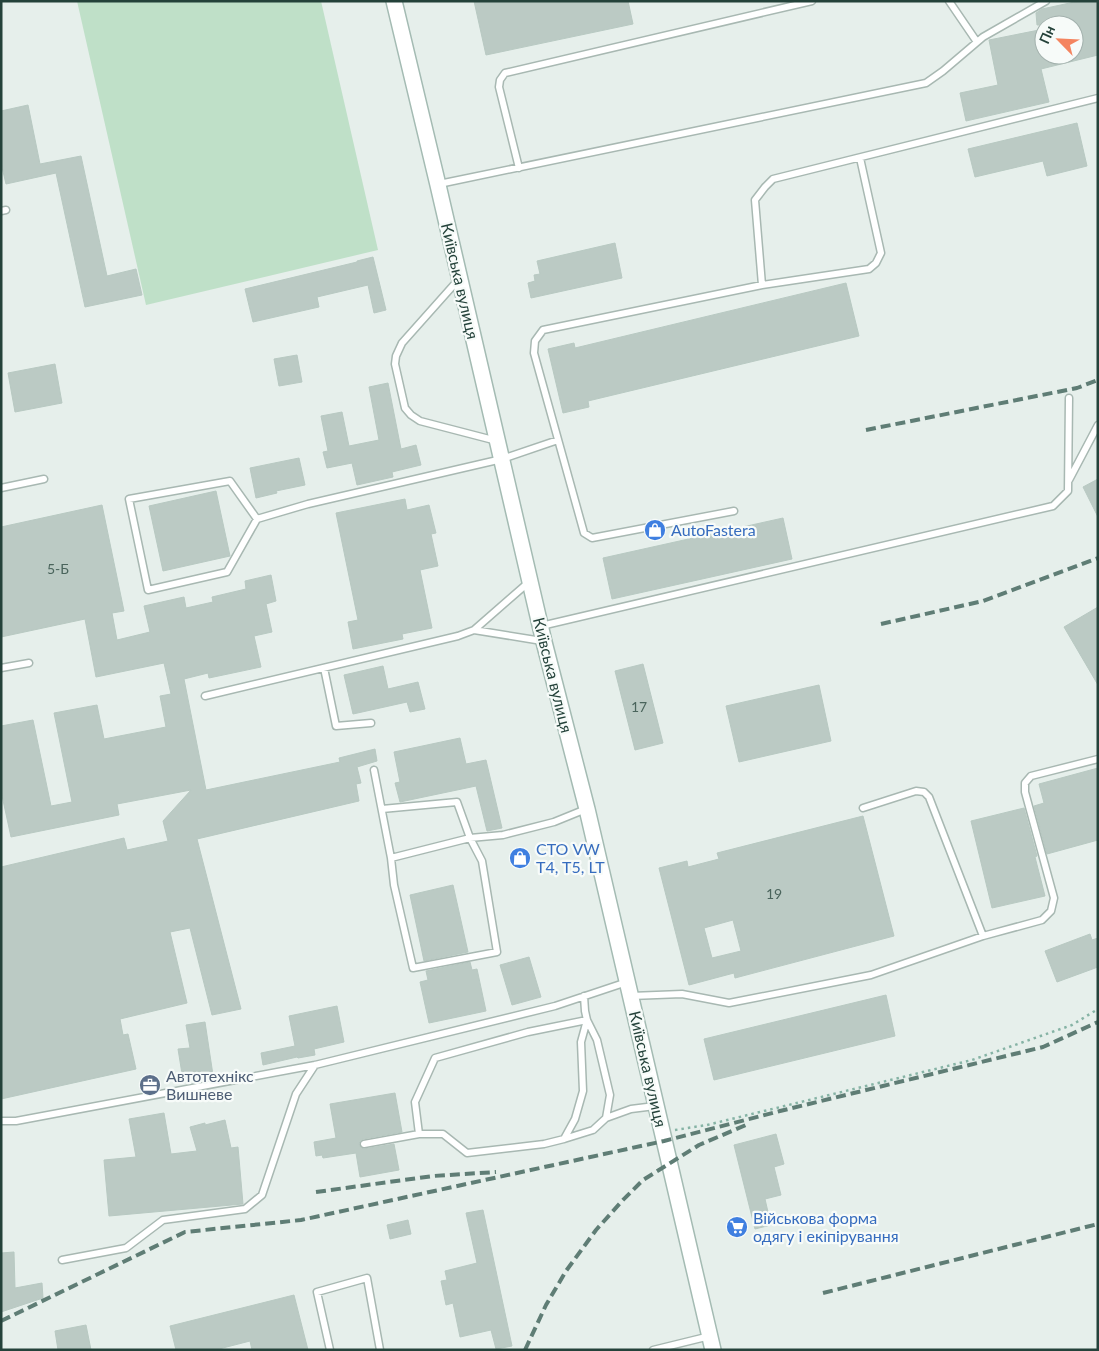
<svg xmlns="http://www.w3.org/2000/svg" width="1099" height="1351" viewBox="0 0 1099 1351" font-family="Lato,sans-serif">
<rect width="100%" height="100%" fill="#e6efeb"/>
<!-- green -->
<path fill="#bfe0c8" d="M77 1H321L378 250 146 305Z"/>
<!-- building -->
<path fill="#bbcac4" stroke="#b8c9c2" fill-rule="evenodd" d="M474 1H628L633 24 486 55Z
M1079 1H1098V55L1041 69 1049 102 966 121 960 93 998 85 989 40 1044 29V55H1074V25H1037L1036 13 1042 9Z
M28 105 40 164 81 156 107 276 136 269 142 295 85 307 56 173 6 184 1 163V111Z
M1077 123 1087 166 1047 176 1043 161 975 177 968 149Z
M615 243 622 278 531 298 528 283 535 281 534 275 540 274 537 261Z
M373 257 386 310 374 313 368 285 317 297 319 307 253 322 245 289 357 262V261Z
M846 283 859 336 588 401 589 407 563 413 548 349 574 343 575 348Z
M297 355 302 382 279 386 274 359Z
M55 364 62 403 15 412 8 373Z
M388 383 401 449 416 445 421 465 392 472 393 477 357 485 352 463 327 468 323 452 328 451 321 416 342 412 349 446 379 440 369 387Z
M299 458 305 485 276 491 277 493 256 498 250 468Z
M1098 479V517L1083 487Z
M216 491 230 556 163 571 149 506Z
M405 499 407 510 429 505 436 533 431 534 438 566 420 570 432 628 402 634 403 639 353 649 348 622 358 620 336 513Z
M102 505 124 611 112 613 117 640 150 632 144 606 184 597 186 608 213 602 212 597 246 589 245 581 271 575 276 601 266 604 272 632 254 636 261 667 209 678 208 673 184 679 206 790 340 762 339 758 375 749 377 761 357 767 361 783 356 784 359 801 197 839 241 1009 212 1015 190 928 170 932 187 1003 120 1019 123 1035 128 1034 136 1069 1 1099V867L124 838 127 850 168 841 163 821 191 790 117 804 119 815 11 837 1 791V726L33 720 51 806 72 802 54 713 97 705 104 739 166 727 160 696 171 694 164 663 96 677 85 619 1 637V527Z
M783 518 792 559 612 599 603 558Z
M1098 607V685L1064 627Z
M643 664 663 743 635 750 615 671Z
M383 666 388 689 418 682 425 709 410 712 407 702 353 714 344 675Z
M819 685 831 741 739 762 726 706Z
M460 738 466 764 486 760 502 828 487 831 476 786 400 802 395 783 400 782 394 752Z
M1098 768V840L1047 854 1034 806 1044 803 1039 784Z
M1024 808 1037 856 1035 857 1045 896 992 908 971 821Z
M863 816 894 936 735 978 734 973 689 985 659 868 687 861 688 867 719 859 717 853ZM733 920 741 951 712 958 704 928Z
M453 885 468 952 424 961 410 895Z
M1090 934 1092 940 1098 938V967L1057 982 1045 951Z
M529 957 541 997 512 1005 500 965Z
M470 962 472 970 477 969 486 1011 429 1023 420 982 428 980 426 971Z
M886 995 895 1036 714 1080 704 1039Z
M337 1006 344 1042 314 1049 315 1055 298 1058 297 1057 263 1065 261 1053 295 1046 289 1016Z
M205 1022 213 1075 183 1080 178 1049 190 1048 186 1025Z
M395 1093 402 1132 363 1139 360 1141 359 1144 361 1148 364 1149 394 1144 399 1170 360 1177 356 1153 323 1158 322 1155 316 1156 314 1142 336 1138 330 1104Z
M164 1113 171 1154 197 1151 190 1127 205 1123V1125L225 1120 231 1148 238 1147 243 1204 109 1216 104 1160 136 1157 129 1119Z
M776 1134 784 1164 774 1167 781 1195 765 1199 771 1225 755 1229 734 1145Z
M483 1210 512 1346 496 1349 491 1330 460 1337 453 1303 446 1305 441 1281 447 1280 445 1271 477 1263 466 1213Z
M408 1220 411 1234 390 1239 387 1225Z
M14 1252 15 1288 42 1283 43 1298 1 1312V1253Z
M294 1295 308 1350H252L250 1341 215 1350H176L170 1326Z
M86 1325 91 1350H58L55 1331Z"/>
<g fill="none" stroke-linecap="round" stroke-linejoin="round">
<!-- service casing -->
<g stroke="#a8b8b2" stroke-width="9">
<path id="service" d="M949 1 977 42
M519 168 499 87 500 80 505 73 812 1
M439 184 926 83 943 71 983 37 1046 1
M1 211 6 210
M459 279 402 343 396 356 395 364 405 408 411 415 420 421 497 441
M762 285 755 200 765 187 773 179 1098 98
M1069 480 1098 425
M1 488 44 479
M734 511 592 538 584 533 534 353 535 341 543 330 762 285 869 269 876 263 881 253 860 158
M257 519 230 481 129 499 148 590 227 572 257 519 308 504 502 459 558 440
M529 582 474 630 542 641
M541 626 1053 506 1068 491 1069 398
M1 668 29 663
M324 668 336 726 371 723
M205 696 458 636 474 630
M374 770 391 858 470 838 503 835 554 822 586 809
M863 808 916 791 924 792 929 797 983 936
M382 809 457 802 470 838 482 861 497 952 413 968 394 885 391 858
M631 996 682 994 729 1003 871 975 983 936 1042 920 1051 911 1054 898 1025 792V783L1031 776 1098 759
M585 1011 587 1020 581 1042 583 1091 575 1119 564 1139 544 1144 467 1153 443 1134H419L415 1102 435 1058 528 1032 587 1020
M606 1118 631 1109 655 1106
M1 1121H16L315 1065 555 1006 627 982
M564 1139 593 1130 606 1118 610 1095 597 1040 587 1020 585 1011 584 996
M364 1144 419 1134
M62 1260 126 1248 163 1220 245 1209 262 1195 296 1094 315 1065
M330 1350 317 1292 367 1278 380 1350
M653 1350 710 1336"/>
</g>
<!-- secondary casing -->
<g stroke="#a4bbb3" stroke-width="18">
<path id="secondary" d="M394 1 438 185 544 642 587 809 713 1350"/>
</g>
<!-- path -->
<path stroke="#86b3a5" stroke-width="2.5" stroke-dasharray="2.5 4" stroke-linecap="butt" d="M675 1130 707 1125 972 1060 1072 1025 1098 1009"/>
<!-- service -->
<use href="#service" stroke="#fff" stroke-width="6"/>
<!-- secondary -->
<use href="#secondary" stroke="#fff" stroke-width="15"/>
<!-- rail -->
<path stroke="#5f7d75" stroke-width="4" stroke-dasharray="10 5" stroke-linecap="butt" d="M866 430 1077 388 1098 380
M881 624 983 601 1098 558
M316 1192 433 1176 496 1172
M823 1293 1098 1224
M1 1321 185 1232 301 1220 664 1141 780 1111 1043 1047 1098 1022
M525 1350 546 1305 566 1271 596 1230 622 1201 643 1180 699 1145 746 1125"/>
</g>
<!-- icons -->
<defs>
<g id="shop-disc" transform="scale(1.125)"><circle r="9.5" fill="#3f7fe0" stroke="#f7fbf9"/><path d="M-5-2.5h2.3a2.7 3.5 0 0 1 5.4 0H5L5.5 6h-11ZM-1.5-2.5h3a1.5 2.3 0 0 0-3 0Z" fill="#fff"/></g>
<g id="office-disc" transform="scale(1.125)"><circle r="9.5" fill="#5c6f8a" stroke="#f7fbf9"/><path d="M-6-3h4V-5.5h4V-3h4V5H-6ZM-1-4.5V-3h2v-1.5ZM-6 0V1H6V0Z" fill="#fff"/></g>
<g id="supermarket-disc" transform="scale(1.125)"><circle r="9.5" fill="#3f7fe0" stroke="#f7fbf9"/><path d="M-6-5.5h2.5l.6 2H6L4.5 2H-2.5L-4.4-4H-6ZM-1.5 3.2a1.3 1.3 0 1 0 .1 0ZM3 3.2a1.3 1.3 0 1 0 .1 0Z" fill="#fff"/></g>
</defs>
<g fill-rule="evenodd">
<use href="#shop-disc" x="655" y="530"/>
<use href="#shop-disc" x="520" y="858"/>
<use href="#office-disc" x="150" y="1085"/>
<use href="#supermarket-disc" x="737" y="1227"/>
</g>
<g text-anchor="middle" stroke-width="4.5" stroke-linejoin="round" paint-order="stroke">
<!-- number labels -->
<g font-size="14" fill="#4a645c">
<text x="58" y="574">5-Б</text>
<text x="639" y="712">17</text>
<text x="774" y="899">19</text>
</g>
<!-- street labels -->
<g font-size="16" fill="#24423a" stroke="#f7fbf9">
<text transform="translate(460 281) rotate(77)" y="6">Київська вулиця</text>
<text transform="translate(553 675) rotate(76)" y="6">Київська вулиця</text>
<text transform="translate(648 1069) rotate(77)" y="6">Київська вулиця</text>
</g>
<!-- shop labels -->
<g font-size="16" fill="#366cbe" stroke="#f7fbf9" text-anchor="start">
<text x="671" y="536">AutoFastera</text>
<text x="536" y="855">СТО VW<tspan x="536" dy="18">T4, T5, LT</tspan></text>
<text x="753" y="1224">Військова форма<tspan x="753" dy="18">одягу і екіпірування</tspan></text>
</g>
<!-- service labels -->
<g font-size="16" fill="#4e5e75" stroke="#f7fbf9" text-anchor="start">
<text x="166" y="1082">Автотехнікс<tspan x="166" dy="18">Вишневе</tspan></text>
</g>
</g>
<!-- border -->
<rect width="1099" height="1351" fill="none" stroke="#24423a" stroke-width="5"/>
<!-- north arrow -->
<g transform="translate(1059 40) rotate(294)"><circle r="24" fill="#f7fbf9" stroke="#a3b1ad"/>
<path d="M0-4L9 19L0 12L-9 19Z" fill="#f4845f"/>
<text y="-8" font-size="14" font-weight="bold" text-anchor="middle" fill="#24423a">Пн</text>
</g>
</svg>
